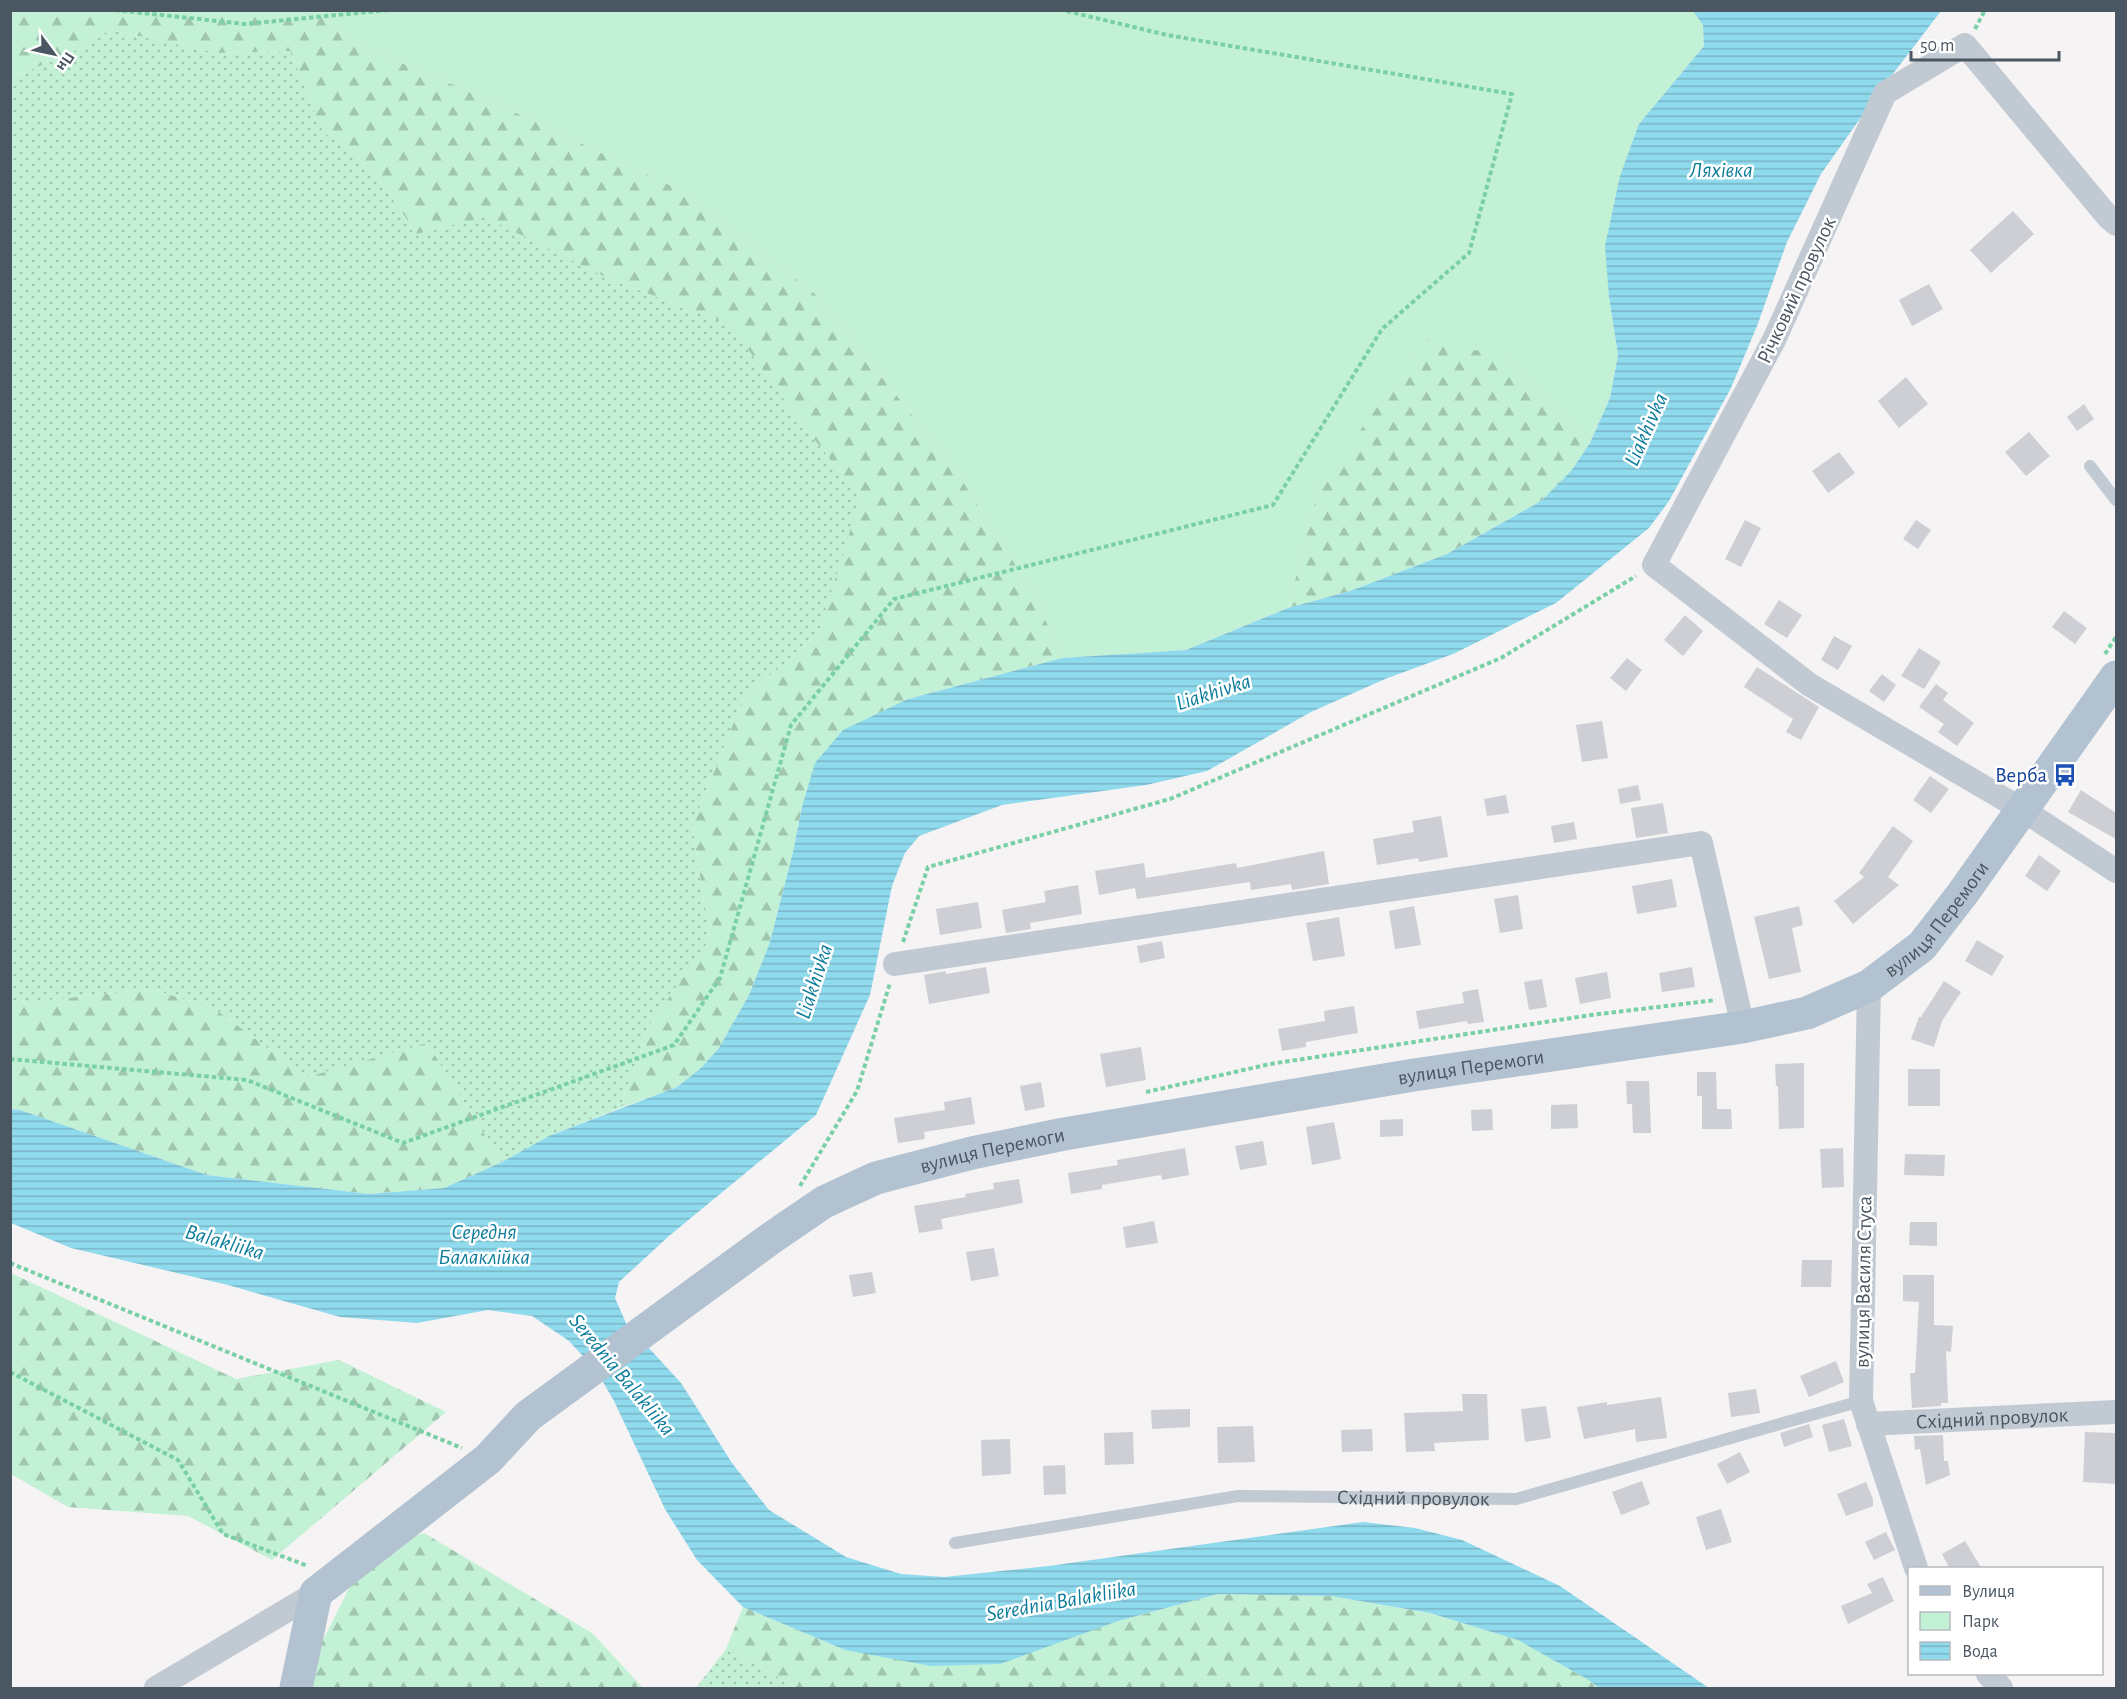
<svg xmlns="http://www.w3.org/2000/svg" width="2127" height="1699" viewBox="0 0 2127 1699" font-family="'Alegreya Sans',sans-serif">
<defs>
<pattern id="forest-firs" width="22" height="20" patternUnits="userSpaceOnUse" patternTransform="scale(1.5)"><rect width="22" height="20" fill="#c3f1d5"/><path d="M5 1l3.5 6h-7zM16 11l3.5 6h-7z" fill="#a0c6b0"/></pattern>
<pattern id="garden-dots" width="8" height="8" patternUnits="userSpaceOnUse" patternTransform="scale(1.5)"><rect width="8" height="8" fill="#c3f1d5"/><path d="M2 2h.1M6 6h.1" fill="none" stroke="#a0c6b0" stroke-width="1.8" stroke-linecap="round"/></pattern>
<pattern id="water-rules" width="6" height="5" patternUnits="userSpaceOnUse" patternTransform="scale(1.5)"><rect width="6" height="5" fill="#90daee"/><path d="M0 2.5h6" fill="none" stroke="#78b4c4"/></pattern>
</defs>
<rect width="100%" height="100%" fill="#f5f3f3"/>
<!-- green -->
<path fill="#c3f1d5" d="M1693 10 1703 25 1704 46 1639 124 1609 297 1618 355 1610 398 1590 443 1508 357 1319 487 1288 608 1186 650 1062 658 1035 596 953 466 815 294 684 193 478 95 351 42 320 11Z"/>
<!-- forest -->
<path fill="url(#forest-firs)" d="M10 11H320L351 42 478 95 684 192 815 294 953 466 1035 596 1062 658 908 699 802 807 793 852 770 942 749 995 719 1048 701 1068 677 1087 620 1108 650 1024 710 939 692 826 743 699 818 634 860 495 802 425 730 325 609 279 485 218 417 234 370 167 323 133 290 51 217 53 110 30 74 52 13 77H10Z
M1426 340 1508 357 1590 443 1571 471 1541 501 1447 554 1350 591 1288 608 1319 487Z
M151 989 214 1008 307 1077 427 1042 502 1162 444 1188 369 1194 207 1175 20 1110 11 1109 10 1004Z
M11 1273 236 1379 339 1360 446 1412 272 1560 188 1516 68 1507 11 1474Z
M424 1533 592 1633 643 1688H312L321 1644 368 1551Z
M1218 1594 1331 1596 1430 1613 1519 1640 1587 1679 1599 1688H798L726 1649 743 1607 845 1650 1118 1621Z"/>
<!-- garden -->
<path fill="url(#garden-dots)" d="M110 30 217 53 290 51 323 132 370 167 417 234 485 217 609 279 731 325 802 425 861 496 818 634 743 699 692 826 710 939 650 1024 620 1108 549 1136 502 1162 427 1043 307 1077 214 1008 151 989 11 1004 10 77H14L73 52Z
M726 1649 798 1688H696Z"/>
<!-- water -->
<path fill="url(#water-rules)" d="M1693 11H1941L1876 96 1821 174 1787 242 1757 326 1731 388 1669 501 1649 528 1556 603 1453 654 1385 679 1311 712 1207 771 1146 785 1002 805 919 836 905 853 892 886 870 995 816 1115 669 1236 619 1282 615 1298 626 1323 681 1383 732 1463 769 1510 846 1557 901 1574 944 1577 1049 1566 1363 1522 1415 1528 1462 1540 1560 1586 1709 1688H1599L1587 1679 1518 1640 1430 1613 1331 1596 1218 1594 1118 1621 1000 1664 931 1666 845 1650 743 1607 697 1560 665 1509 614 1401 596 1370 569 1341 532 1316 488 1310 417 1323 340 1317 228 1285 71 1248 11 1223 10 1109 20 1110 207 1175 369 1194 444 1188 502 1162 549 1136 677 1087 701 1068 719 1048 749 995 770 942 793 852 802 807 815 763 843 730 908 699 1062 658 1186 650 1288 608 1350 591 1447 554 1541 501 1571 471 1590 443 1610 398 1618 355 1609 297 1605 246 1620 176 1639 124 1704 46 1703 25Z"/>
<!-- building -->
<path fill="#cdcfd5" d="M2013 211 2034 234 1991 273 1970 250Z
M1929 284 1943 309 1912 326 1899 300Z
M1906 377 1928 404 1899 428 1878 401Z
M2084 404 2094 419 2077 431 2067 417Z
M2029 432 2050 456 2026 476 2005 452Z
M1839 452 1855 473 1828 493 1812 471Z
M1745 520 1761 528 1741 567 1725 559Z
M1916 520 1931 530 1918 549 1903 539Z
M1779 600 1802 615 1787 638 1764 624Z
M2064 611 2087 628 2075 644 2052 627Z
M1685 615 1703 631 1683 656 1664 640Z
M1834 636 1852 646 1838 670 1821 660Z
M1919 648 1941 662 1924 689 1901 676Z
M1627 658 1642 670 1626 691 1610 678Z
M1757 667 1819 707 1801 740 1786 732 1793 719 1744 687Z
M1882 674 1896 685 1884 702 1869 691Z
M1936 684 1948 693 1943 700 1974 723 1957 746 1938 732 1944 724 1919 707Z
M1602 721 1608 758 1582 762 1576 725Z
M1930 776 1949 789 1931 813 1913 800Z
M1638 785 1641 800 1620 804 1618 789Z
M2081 790 2116 813V839L2068 812Z
M1506 795 1509 813 1487 816 1484 799Z
M1663 803 1668 833 1636 838 1631 808Z
M1441 816 1448 857 1419 862 1418 858 1377 865 1373 839 1414 832 1412 821Z
M1574 822 1577 839 1554 843 1551 826Z
M1893 826 1913 841 1888 877 1899 885 1853 924 1834 901 1864 877 1859 873Z
M1324 851 1329 884 1292 890 1291 884 1251 890 1250 882 1137 899 1135 888 1099 895 1095 871 1144 863 1146 878 1236 863 1237 868Z
M2039 855 2061 871 2047 891 2025 876Z
M1672 879 1677 907 1637 914 1632 886Z
M1078 885 1082 914 1030 923 1031 929 1006 933 1002 910 1046 902 1044 891Z
M1518 895 1523 929 1500 933 1494 899Z
M978 902 982 928 940 935 936 909Z
M1414 906 1421 945 1395 949 1389 911Z
M1799 906 1803 925 1792 928 1801 972 1769 979 1754 917Z
M1339 917 1345 956 1313 961 1306 923Z
M1977 940 2004 956 1992 976 1965 961Z
M1162 941 1165 958 1140 963 1137 946Z
M986 967 990 993 929 1004 924 975 946 971V974Z
M1692 967 1695 987 1662 992 1659 973Z
M1607 972 1611 998 1580 1004 1575 978Z
M1542 979 1547 1007 1529 1010 1524 982Z
M1944 981 1961 992 1942 1021 1934 1047 1911 1039 1919 1017H1921Z
M1478 989 1484 1022 1468 1024 1467 1021 1419 1029 1416 1011 1464 1003 1462 992Z
M1354 1006 1358 1033 1306 1042V1047L1282 1051 1278 1029 1325 1021 1324 1011Z
M1141 1047 1146 1080 1106 1087 1100 1054Z
M1804 1063V1128L1779 1129 1778 1086H1776L1775 1064Z
M1908 1069H1940V1106H1908Z
M1697 1072H1716L1717 1109H1731L1732 1129H1702V1096H1697Z
M1626 1081H1649L1651 1133H1633L1632 1104H1627Z
M1041 1082 1045 1107 1025 1111 1020 1086Z
M971 1097 975 1124 924 1132 925 1139 898 1143 894 1118 945 1110 944 1102Z
M1577 1104 1578 1128 1551 1129V1105Z
M1492 1109 1493 1130 1472 1131 1471 1110Z
M1403 1119V1136L1380 1137V1120Z
M1334 1122 1341 1159 1312 1165 1306 1127Z
M1263 1141 1267 1165 1240 1170 1235 1146Z
M1185 1148 1189 1175 1162 1180 1161 1175 1102 1185V1189L1071 1194 1068 1173 1118 1165 1117 1160Z
M1843 1148 1844 1187 1822 1188 1820 1149Z
M1905 1154 1945 1155 1944 1176 1904 1175Z
M1019 1179 1023 1203 941 1219 943 1229 919 1233 914 1206 966 1197 965 1194 994 1189 993 1183Z
M1154 1221 1158 1243 1126 1248 1123 1227Z
M1910 1222H1937V1246L1909 1245Z
M994 1248 999 1276 971 1281 966 1252Z
M1802 1260H1832L1831 1287H1801Z
M872 1272 876 1293 853 1297 849 1275Z
M1903 1275H1934V1325L1953 1326 1951 1352 1946 1351 1948 1403H1941V1406L1912 1408 1910 1373H1915L1919 1302 1903 1301Z
M1836 1361 1844 1382 1809 1397 1800 1376Z
M1756 1389 1760 1413 1731 1417 1728 1393Z
M1462 1394H1487L1489 1440 1434 1443 1435 1451 1406 1452 1404 1413 1463 1411Z
M1661 1397 1667 1438 1636 1442 1635 1429 1584 1439 1577 1407 1607 1402V1405Z
M1546 1406 1551 1438 1525 1442 1521 1409Z
M1190 1409V1427L1152 1429 1151 1410Z
M1844 1419 1852 1446 1829 1452 1822 1425Z
M1809 1424 1813 1437 1784 1447 1780 1433Z
M1253 1426 1255 1462 1218 1463 1217 1427Z
M1372 1429 1373 1451 1342 1452 1341 1430Z
M1133 1432 1134 1464 1105 1465 1104 1433Z
M2085 1432 2116 1433V1484L2083 1482Z
M1943 1435 1944 1461H1948L1950 1475 1926 1485 1920 1449 1915 1450 1914 1436Z
M1010 1439 1011 1474 982 1476 981 1440Z
M1740 1452 1750 1472 1727 1484 1717 1464Z
M1065 1465 1066 1494 1044 1495 1043 1466Z
M1642 1481 1650 1504 1621 1515 1612 1492Z
M1866 1482 1873 1499V1506L1846 1516 1837 1494Z
M1721 1509 1732 1542 1706 1550 1696 1517Z
M1886 1532 1895 1550 1874 1560 1865 1542Z
M1965 1541 1982 1569H1950L1942 1554Z
M1883 1577 1894 1601 1848 1624 1841 1606 1872 1593 1867 1584Z"/>
<g fill="none" stroke-linecap="round" stroke-linejoin="round">
<!-- path -->
<path stroke="#7ad0a6" stroke-width="4" stroke-dasharray="4.5 3" stroke-linecap="butt" d="M115 10 245 24 388 10
M1975 29 1985 10
M2105 654 2116 637
M903 942 928 867 1170 799 1501 658 1636 576
M10 1059 247 1080 403 1143 674 1045 720 978 791 725 894 599 1273 505 1382 329 1469 253 1512 94 1167 35 1062 10
M1146 1092 1270 1064 1591 1015 1716 1000
M800 1186 857 1091 890 983
M10 1263 462 1448
M10 1372 178 1460 223 1534 308 1566"/>
<!-- service -->
<g stroke="#c1cad2" stroke-width="12">
<path d="M2090 466 2116 500"/>
<path id="s1" d="M955 1543 1238 1496 1516 1499 1861 1401"/>
</g>
<!-- minor -->
<g stroke="#c1cad2" stroke-width="24">
<path d="M2116 224 2109 218 1965 45 1885 93 1774 340 1654 565 1810 685 2023 810 2116 871"/>
<path d="M895 964 1701 843 1743 1027"/>
<path d="M1869 986 1861 1401 1916 1568"/>
<path id="s2" d="M1868 1424 2116 1412"/>
<path d="M1988 1674 2001 1688"/>
<path d="M156 1688 316 1593"/>
</g>
<!-- primary -->
<path stroke="#b3c2d1" stroke-width="33" id="s3" d="M296 1688 316 1593 488 1459 528 1416 770 1239 824 1202 876 1178 972 1153 1064 1134 1414 1075 1743 1027 1807 1013 1869 986 1922 946 1963 893 2116 677"/>
</g>
<!-- icons -->
<defs>
<g id="bus-bare" transform="scale(1.8)"><path d="M-5-6H5V4H4V6H2V4H-2V6H-4V4H-5ZM-3.5-4V0h7V-4ZM-3.5 1.2v1.5H-2V1.2ZM2 1.2v1.5H3.5V1.2Z" fill="#1a4fb4" stroke="#fff" stroke-width="2.5" paint-order="stroke"/></g>
</defs>
<g fill-rule="evenodd">
<use href="#bus-bare" x="2065" y="775"/>
</g>
<g text-anchor="middle" stroke-width="5" stroke-linejoin="round" paint-order="stroke">
<!-- street labels -->
<g font-size="21" fill="#4a5661" stroke="#fff">
<text transform="translate(1796 290) rotate(-65)" y="7">Річковий провулок</text>
<text dy="7" stroke="none"><textPath href="#s3" startOffset="1906">вулиця Перемоги</textPath></text>
<text dy="7" stroke="none"><textPath href="#s3" startOffset="1402">вулиця Перемоги</textPath></text>
<text dy="7" stroke="none"><textPath href="#s3" startOffset="916">вулиця Перемоги</textPath></text>
<text transform="translate(1863 1282) rotate(-89)" y="7">вулиця Василя Стуса</text>
<text dy="7" stroke="none"><textPath href="#s2" startOffset="124">Східний провулок</textPath></text>
<text dy="7" stroke="none"><textPath href="#s1" startOffset="462">Східний провулок</textPath></text>
</g>
<!-- transit labels -->
<g font-size="21" fill="#164399" stroke="#fff" text-anchor="end">
<text x="2047" y="782">Верба</text>
</g>
<!-- water labels -->
<g font-size="22" font-style="italic" fill="#0c7c9b" stroke="#fff">
<text x="1721" y="177">Ляхівка</text>
<text transform="translate(1645 429) rotate(-66)" y="8">Liakhivka</text>
<text transform="translate(1213 691) rotate(-18)" y="8">Liakhivka</text>
<text transform="translate(813 981) rotate(-72)" y="8">Liakhivka</text>
<text x="484" y="1239">Середня<tspan x="484" dy="25">Балаклійка</tspan></text>
<text transform="translate(225 1241) rotate(16)" y="8">Balakliika</text>
<text transform="translate(623 1374) rotate(50)" y="8">Serednia Balakliika</text>
<text transform="translate(1061 1600) rotate(-10)" y="8">Serednia Balakliika</text>
</g>
</g>
<!-- border -->
<rect width="2127" height="1699" fill="none" stroke="#4a5661" stroke-width="24"/>
<!-- legend -->
<rect x="1908" y="1567" width="195" height="108" fill="#ffffff" stroke="#b7bbc0" stroke-width="1.5"/>
<rect x="1920" y="1586" width="30" height="9" fill="#b3c2d1" stroke="#b7bbc0" stroke-width="1.5"/>
<text x="1962" y="1597" font-size="18" fill="#4a5661">Вулиця</text>
<rect x="1920" y="1612" width="30" height="18" fill="#c3f1d5" stroke="#b7bbc0" stroke-width="1.5"/>
<text x="1962" y="1627" font-size="18" fill="#4a5661">Парк</text>
<rect x="1920" y="1642" width="30" height="18" fill="url(#water-rules)" stroke="#b7bbc0" stroke-width="1.5"/>
<text x="1962" y="1657" font-size="18" fill="#4a5661">Вода</text>
<!-- north arrow -->
<g transform="translate(54 54) rotate(123)" stroke="#ffffff" stroke-width="4.5" paint-order="stroke">
<path d="M0-4.5L10 22L0 15L-10 22Z" fill="#4a5661"/>
<text y="-9" font-size="16" font-weight="bold" text-anchor="middle" fill="#4a5661">Пн</text>
</g>
<!-- scale -->
<path d="M1911 51v9h148v-9" fill="none" stroke="#4a5661" stroke-width="3"/>
<text x="1920" y="51" font-size="18" fill="#4a5661" stroke="#ffffff" stroke-width="4.5" paint-order="stroke">50 m</text>
</svg>
